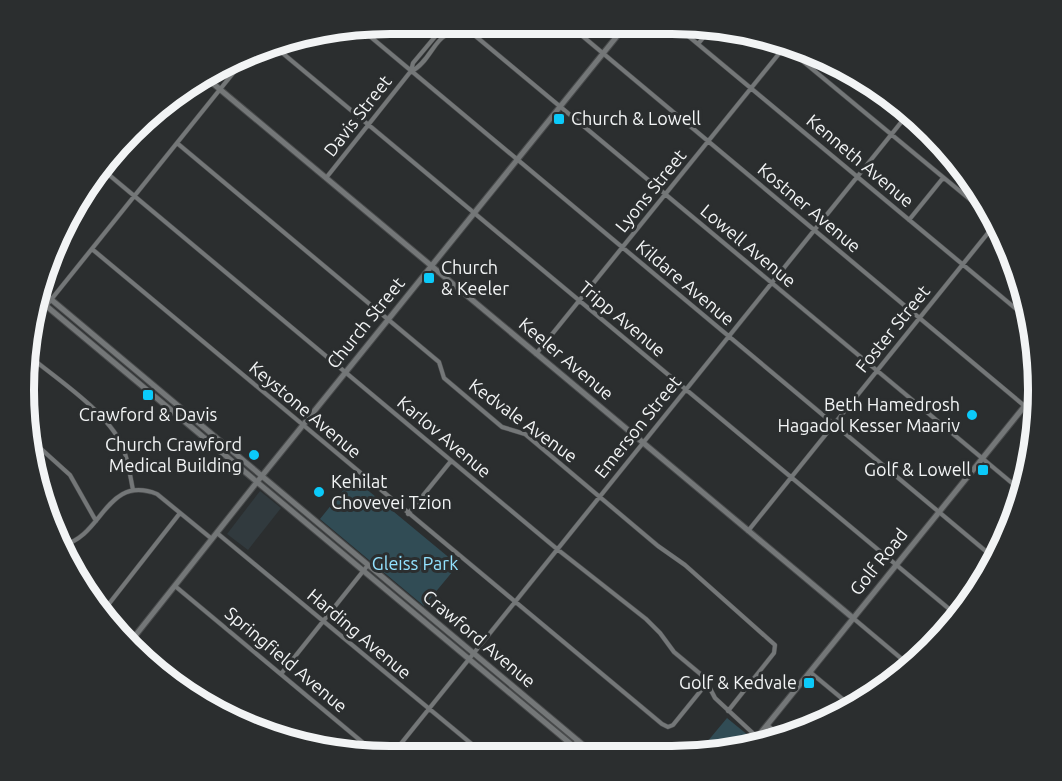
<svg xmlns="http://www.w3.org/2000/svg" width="1062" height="781" viewBox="0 0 1062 781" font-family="Ubuntu,sans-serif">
<rect width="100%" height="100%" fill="#2b2e2f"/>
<!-- built -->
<path fill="#313a3e" d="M260 491 281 508 248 550 227 534Z"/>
<!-- green -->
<path fill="#314c55" d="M353 478 458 565 424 606 320 519Z
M727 718 749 736 739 749 720 754H697Z"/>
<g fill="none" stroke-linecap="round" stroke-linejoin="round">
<!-- stream -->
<path stroke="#3c6b7b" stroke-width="1.5" d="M719 754 728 742 736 740"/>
<!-- street casing -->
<g stroke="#494b4c" stroke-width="5">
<path id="street" d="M461 24 1018 488
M568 24 1033 413
M675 25 1027 318
M360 28 994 558
M698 44 712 27
M782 44 984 211
M274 46 954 613
M412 71C427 64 435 40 445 36 456 31 455 36 465 24
M177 143 439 362 444 378 502 427 525 434 658 546 685 565 775 645 774 653 728 711
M102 169 557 549 646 619 660 633 674 652 704 677 715 698 757 737
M326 178 411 71 413 63 439 32
M909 220 943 178
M92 249 662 724 668 727 673 725 707 683
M46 306 246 57
M1015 308 1025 295
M536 354 786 45
M29 356C57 379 106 411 122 445 128 459 130 475 133 490
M29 438 70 475 96 521
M408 514 451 461
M748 531 992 228
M217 533 485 755
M63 545C103 536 106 474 157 494L212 539
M175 586 379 756
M101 614 180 513
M853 618 909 665
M133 640 222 715
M810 672 851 706
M281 674 368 565
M767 725 782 737
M567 755 578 740
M391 756 907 115"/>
</g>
<!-- secondary casing -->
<g stroke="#494b4c" stroke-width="7">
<path id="secondary" d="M204 76 853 618
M41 291 595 755
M38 299 584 755
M131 641 257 482 626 25
M750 746 1032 397"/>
</g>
<!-- street -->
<use href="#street" stroke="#747778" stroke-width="4"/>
<!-- secondary -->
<use href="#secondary" stroke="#747778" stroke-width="5"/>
</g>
<!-- markers -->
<g fill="#0bcafa" stroke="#2b2e2f" stroke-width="2">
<rect x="553" y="113" width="12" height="12" rx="3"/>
<rect x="423" y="272" width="12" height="12" rx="3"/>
<rect x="142" y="389" width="12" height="12" rx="3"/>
<circle cx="972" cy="415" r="6"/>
<circle cx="254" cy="455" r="6"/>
<rect x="977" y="464" width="12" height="12" rx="3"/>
<circle cx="319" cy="492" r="6"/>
<rect x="803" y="677" width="12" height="12" rx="3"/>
</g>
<g text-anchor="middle" stroke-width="6" stroke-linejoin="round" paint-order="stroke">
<!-- street labels -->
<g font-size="18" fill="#f2f4f5" stroke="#2b2e2f">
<text transform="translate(358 116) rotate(-52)" y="6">Davis Street</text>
<text transform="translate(860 161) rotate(40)" y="6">Kenneth Avenue</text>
<text transform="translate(651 191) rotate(-51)" y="6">Lyons Street</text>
<text transform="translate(809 208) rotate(40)" y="6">Kostner Avenue</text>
<text transform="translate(748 246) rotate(40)" y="6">Lowell Avenue</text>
<text transform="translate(685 283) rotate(40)" y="6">Kildare Avenue</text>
<text transform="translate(622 319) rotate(40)" y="6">Tripp Avenue</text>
<text transform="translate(366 323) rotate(-51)" y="6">Church Street</text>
<text transform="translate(893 329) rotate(-51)" y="6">Foster Street</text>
<text transform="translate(566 359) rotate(40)" y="6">Keeler Avenue</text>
<text transform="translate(305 410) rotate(40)" y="6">Keystone Avenue</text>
<text transform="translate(523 421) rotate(36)" y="6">Kedvale Avenue</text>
<text transform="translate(638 427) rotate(-51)" y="6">Emerson Street</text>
<text transform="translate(444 437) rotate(40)" y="6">Karlov Avenue</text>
<text transform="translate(879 562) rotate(-51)" y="6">Golf Road</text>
<text transform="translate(359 634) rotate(40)" y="6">Harding Avenue</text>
<text transform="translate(479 639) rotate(40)" y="6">Crawford Avenue</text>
<text transform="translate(286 660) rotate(40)" y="6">Springfield Avenue</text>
</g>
<!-- poi labels -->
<g font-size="18" fill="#f2f4f5" stroke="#2b2e2f" text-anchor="end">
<text x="571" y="125" text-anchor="start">Church &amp; Lowell</text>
<text x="441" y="274" text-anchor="start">Church<tspan x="441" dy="21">&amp; Keeler</tspan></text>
<text x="960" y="411">Beth Hamedrosh<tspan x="960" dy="21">Hagadol Kesser Maariv</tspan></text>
<text x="148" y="421" text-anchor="middle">Crawford &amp; Davis</text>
<text x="242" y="451">Church Crawford<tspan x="242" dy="21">Medical Building</tspan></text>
<text x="971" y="476">Golf &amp; Lowell</text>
<text x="331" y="488" text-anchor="start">Kehilat<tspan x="331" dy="21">Chovevei Tzion</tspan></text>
<text x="797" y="689">Golf &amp; Kedvale</text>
</g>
<!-- park labels -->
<g font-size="18" fill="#92e1fe" stroke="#2b2e2f">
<text x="415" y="570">Gleiss Park</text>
</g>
</g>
<!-- crop -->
<path d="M0 0H1062V781H0ZM390 34H672A356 356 0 0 1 1028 390V390A356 356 0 0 1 672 746H390A356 356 0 0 1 34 390V390A356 356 0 0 1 390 34Z" fill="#2b2e2f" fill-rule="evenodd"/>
<path fill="none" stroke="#f2f4f5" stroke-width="8" d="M390 34H672A356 356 0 0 1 1028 390V390A356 356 0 0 1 672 746H390A356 356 0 0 1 34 390V390A356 356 0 0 1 390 34Z"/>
</svg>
